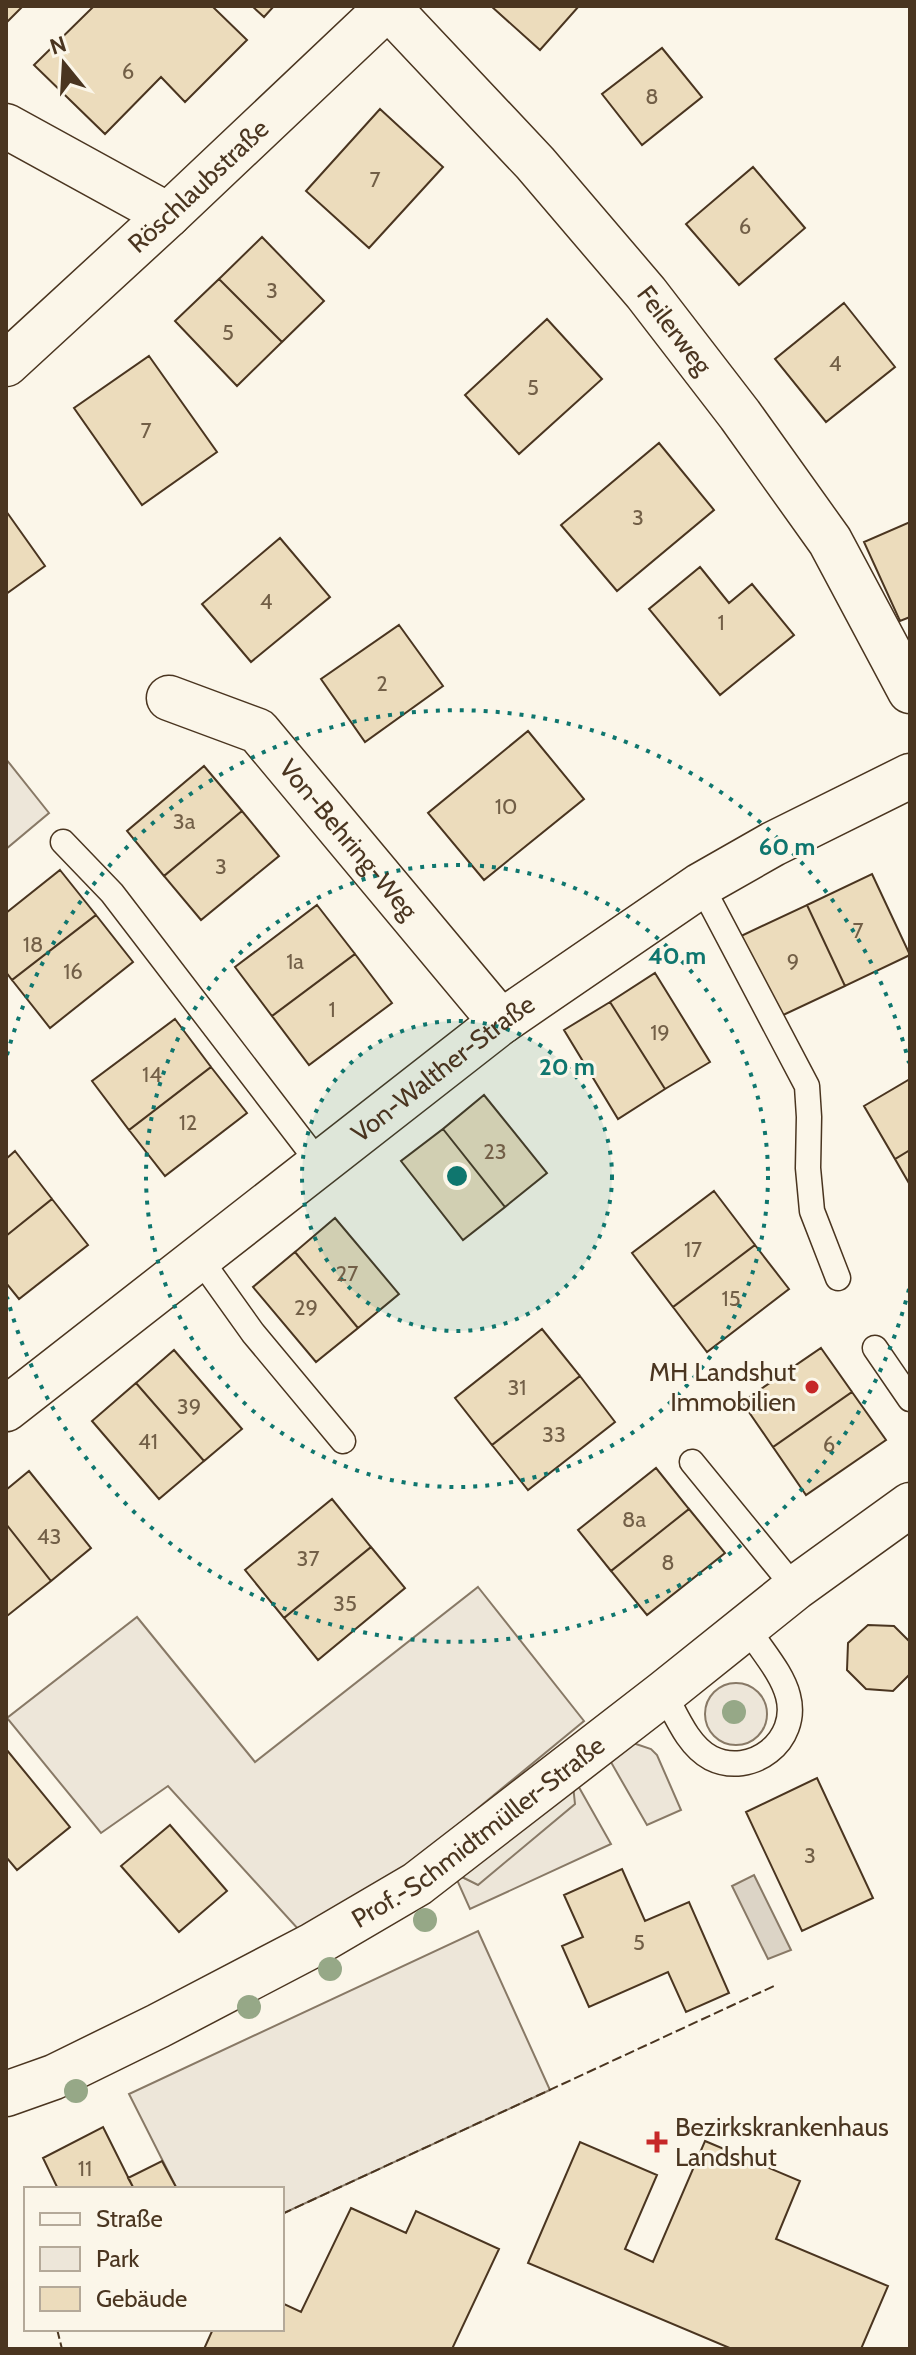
<svg xmlns="http://www.w3.org/2000/svg" width="916" height="2355" viewBox="0 0 916 2355" font-family="Cabin,sans-serif">
<rect width="100%" height="100%" fill="#fbf6e9"/>
<!-- green -->
<path fill="#ede6d9" stroke="#887966" stroke-width="2" d="M6 759 49 813 6 849Z
M478 1587 584 1721 386 1884 299 1930 168 1786 101 1833 7 1718 137 1617 255 1762Z
M705 1714a31 31 0 1 1 62 0a31 31 0 1 1-62 0Z
M633 1743 651 1749 657 1755 681 1810 647 1825 608 1757Z
M576 1782 611 1844 470 1909 457 1880 462 1877 478 1884Z
M478 1931 550 2090 282 2214V2189H177L129 2094Z"/>
<!-- parking -->
<path fill="#ede7d9" stroke="#887966" stroke-width="2" d="M573 1785 575 1804 478 1885 462 1877Z"/>
<!-- water -->
<path fill="#dcd4c6" stroke="#887966" stroke-width="2" d="M754 1875 791 1950 768 1959 732 1886Z"/>
<!-- building -->
<path fill="#ecdcbc" stroke="#4a3520" stroke-width="2" d="M6 6H23L6 23Z
M94 6H212L247 40 185 102 161 77 105 134 34 65Z
M252 6H274L264 17Z
M491 6H579L540 50Z
M662 48 702 97 642 145 602 94Z
M380 109 443 167 369 248 306 191Z
M753 167 805 228 739 285 686 224Z
M262 237 324 301 282 342 219 279Z
M219 279 282 342 237 386 175 321Z
M844 303 895 367 826 422 775 359Z
M547 319 602 379 519 454 465 395Z
M149 356 217 452 142 505 74 408Z
M659 443 714 510 617 591 561 525Z
M6 511 45 566 6 594Z
M910 522V617L900 621 864 542Z
M280 538 330 597 251 662 202 604Z
M700 567 729 603 752 584 794 635 720 695 649 609Z
M399 625 443 686 365 742 321 679Z
M528 731 584 799 484 880 428 813Z
M204 766 242 811 164 876 127 831Z
M242 811 279 856 201 920 164 876Z
M60 870 96 915 12 980 6 972V913Z
M872 874 910 955 845 986 807 905Z
M317 905 355 954 272 1016 235 967Z
M807 905 845 986 779 1017 741 936Z
M96 915 133 962 50 1028 12 980Z
M355 954 392 1003 309 1065 272 1016Z
M655 973 710 1062 665 1089 610 1002Z
M610 1002 665 1089 618 1119 564 1030Z
M175 1019 211 1067 129 1130 92 1081Z
M211 1067 247 1113 165 1176 129 1130Z
M910 1079V1150L895 1159 864 1106Z
M484 1095 547 1173 505 1207 443 1129Z
M443 1129 505 1207 463 1240 401 1161Z
M910 1150V1185L895 1159Z
M15 1151 52 1199 6 1236V1159Z
M714 1191 755 1245 673 1307 632 1253Z
M52 1199 88 1245 19 1299 6 1283V1236Z
M335 1218 399 1294 358 1328 295 1252Z
M755 1245 789 1289 707 1352 673 1307Z
M295 1252 358 1328 316 1362 253 1287Z
M542 1329 580 1376 492 1445 455 1398Z
M821 1348 852 1392 773 1447 742 1402Z
M174 1350 242 1429 204 1461 136 1383Z
M580 1376 615 1422 528 1490 492 1445Z
M136 1383 204 1461 159 1499 92 1421Z
M852 1392 886 1440 806 1495 773 1447Z
M656 1468 689 1509 611 1571 578 1530Z
M29 1471 91 1548 51 1581 6 1524V1490Z
M332 1499 371 1547 284 1618 245 1570Z
M689 1509 725 1553 647 1615 611 1571Z
M6 1524 51 1581 7 1616 6 1615Z
M371 1547 405 1588 318 1660 284 1618Z
M868 1625 894 1626 910 1642V1674L893 1691 866 1689 847 1670 848 1643Z
M6 1749 70 1827 17 1870 6 1857Z
M817 1778 873 1898 802 1931 746 1812Z
M170 1825 227 1891 179 1932 121 1866Z
M622 1869 645 1921 689 1902 729 1993 686 2012 668 1972 589 2007 562 1946 583 1937 564 1895Z
M103 2127 134 2189H58L43 2158Z
M705 2141 800 2181 776 2239 888 2286 861 2349H732L528 2263 580 2142 657 2175 625 2249 653 2262Z
M162 2161 177 2189H134L128 2178Z
M351 2208 406 2233 416 2211 499 2249 452 2349H204L213 2329H282V2303L301 2312Z"/>
<g fill="none" stroke-linecap="round" stroke-linejoin="round">
<!-- lane casing -->
<g stroke="#4a3520" stroke-width="27">
<path id="lane" d="M63 842 112 893 319 1163
M701 885 807 1086 809 1117 808 1168 812 1211 838 1278
M198 1256 253 1333 343 1441
M875 1348 910 1399
M692 1462 795 1588
M664 1693C676 1715 688 1746 711 1758 751 1778 800 1741 788 1696 782 1672 760 1649 747 1627"/>
</g>
<!-- street casing -->
<g stroke="#4a3520" stroke-width="47">
<g id="street">
<path id="s1" d="M388 7 535 163 646 293 740 415 830 541 910 691"/>
<path d="M6 126 168 215"/>
<path id="s2" d="M6 364 168 215 389 6"/>
<path id="s3" d="M169 698 258 731 501 1022"/>
<path id="s4" d="M6 1409 501 1022 701 885 773 844 910 776"/>
<path id="s5" d="M6 2094 54 2077 158 2026 313 1945 417 1884 664 1693 795 1588 910 1505"/>
</g>
</g>
<!-- lane -->
<use href="#lane" stroke="#fbf6e9" stroke-width="24"/>
<!-- street -->
<use href="#street" stroke="#fbf6e9" stroke-width="44"/>
<!-- fence -->
<path stroke="#4a3520" stroke-width="2" stroke-dasharray="10 4" stroke-linecap="butt" d="M282 2214 774 1986
M57 2329 62 2349"/>
</g>
<!-- trees -->
<g fill="#96a887">
<circle cx="734" cy="1712" r="12"/>
<circle cx="425" cy="1920" r="12"/>
<circle cx="330" cy="1969" r="12"/>
<circle cx="249" cy="2007" r="12"/>
<circle cx="76" cy="2091" r="12"/>
</g>
<!-- distance rings -->
<circle cx="457" cy="1176" r="155" fill="#0f766e" fill-opacity=".12"/>
<g fill="none" stroke="#0f766e" stroke-width="4" stroke-dasharray="4 8">
<circle cx="457" cy="1176" r="155"/>
<circle cx="457" cy="1176" r="311"/>
<path d="M909 1289A466 466 0 0 1 7 1297M7 1055A466 466 0 0 1 909 1063"/>
</g>
<!-- markers -->
<g fill="#c62828" stroke="#fbf6e9" stroke-width="3">
<circle cx="812" cy="1387" r="8"/>
<path d="M653 2130h8v8h8v8h-8v8h-8v-8h-8v-8h8z"/>
</g>
<g text-anchor="middle" stroke-width="6" stroke-linejoin="round" paint-order="stroke">
<!-- number labels -->
<g font-size="22" fill="#725f47">
<text x="128" y="79">6</text>
<text x="652" y="104">8</text>
<text x="375" y="187">7</text>
<text x="745" y="234">6</text>
<text x="272" y="298">3</text>
<text x="228" y="340">5</text>
<text x="835" y="371">4</text>
<text x="533" y="395">5</text>
<text x="146" y="438">7</text>
<text x="638" y="525">3</text>
<text x="266" y="609">4</text>
<text x="721" y="630">1</text>
<text x="382" y="691">2</text>
<text x="506" y="814">10</text>
<text x="184" y="829">3a</text>
<text x="221" y="874">3</text>
<text x="858" y="938">7</text>
<text x="33" y="952">18</text>
<text x="295" y="969">1a</text>
<text x="793" y="969">9</text>
<text x="73" y="979">16</text>
<text x="332" y="1017">1</text>
<text x="660" y="1040">19</text>
<text x="152" y="1082">14</text>
<text x="188" y="1130">12</text>
<text x="495" y="1159">23</text>
<text x="693" y="1257">17</text>
<text x="347" y="1281">27</text>
<text x="731" y="1306">15</text>
<text x="306" y="1315">29</text>
<text x="517" y="1395">31</text>
<text x="189" y="1414">39</text>
<text x="554" y="1442">33</text>
<text x="148" y="1449">41</text>
<text x="829" y="1452">6</text>
<text x="634" y="1527">8a</text>
<text x="49" y="1544">43</text>
<text x="308" y="1566">37</text>
<text x="668" y="1570">8</text>
<text x="345" y="1611">35</text>
<text x="810" y="1863">3</text>
<text x="639" y="1950">5</text>
<text x="85" y="2176">11</text>
</g>
<!-- street labels -->
<g font-size="26" fill="#4a3520" stroke="#fbf6e9">
<text dy="9" stroke="none"><textPath href="#s2" startOffset="262">Röschlaubstraße</textPath></text>
<text dy="9" stroke="none"><textPath href="#s1" startOffset="432">Feilerweg</textPath></text>
<text dy="9" stroke="none"><textPath href="#s3" startOffset="236">Von-Behring-Weg</textPath></text>
<text dy="9" stroke="none"><textPath href="#s4" startOffset="554">Von-Walther-Straße</textPath></text>
<text dy="9" stroke="none"><textPath href="#s5" startOffset="542">Prof.-Schmidtmüller-Straße</textPath></text>
</g>
<!-- poi labels -->
<g font-size="26" fill="#4a3520" stroke="#fbf6e9" text-anchor="end">
<text x="796" y="1381">MH Landshut<tspan x="796" dy="30">Immobilien</tspan></text>
<text x="675" y="2136" text-anchor="start">Bezirkskrankenhaus<tspan x="675" dy="30">Landshut</tspan></text>
</g>
</g>
<circle cx="457" cy="1176" r="12" fill="#0f766e" stroke="#fbf6e9" stroke-width="4"/>
<g font-size="24" text-anchor="middle" font-weight="bold" fill="#0f766e" stroke="#fbf6e9" stroke-width="6" stroke-linejoin="round" paint-order="stroke">
<text x="787" y="855">60 m</text>
<text x="677" y="964">40 m</text>
<text x="567" y="1075">20 m</text>
</g>
<!-- border -->
<rect width="916" height="2355" fill="none" stroke="#4a3520" stroke-width="16"/>
<!-- legend -->
<rect x="24" y="2187" width="260" height="144" fill="#fbf6e9" stroke="#b4a999" stroke-width="2"/>
<rect x="40" y="2213" width="40" height="12" fill="#fbf6e9" stroke="#b4a999" stroke-width="2"/>
<text x="96" y="2227" font-size="24" fill="#4a3520">Straße</text>
<rect x="40" y="2247" width="40" height="24" fill="#ede6d9" stroke="#b4a999" stroke-width="2"/>
<text x="96" y="2267" font-size="24" fill="#4a3520">Park</text>
<rect x="40" y="2287" width="40" height="24" fill="#ecdcbc" stroke="#b4a999" stroke-width="2"/>
<text x="96" y="2307" font-size="24" fill="#4a3520">Gebäude</text>
<!-- north arrow -->
<g transform="translate(64 64) rotate(342)" stroke="#fbf6e9" stroke-width="6" paint-order="stroke">
<path d="M0-6L14 30L0 20L-14 30Z" fill="#4a3520"/>
<text y="-12" font-size="22" font-weight="bold" text-anchor="middle" fill="#4a3520">N</text>
</g>
</svg>
